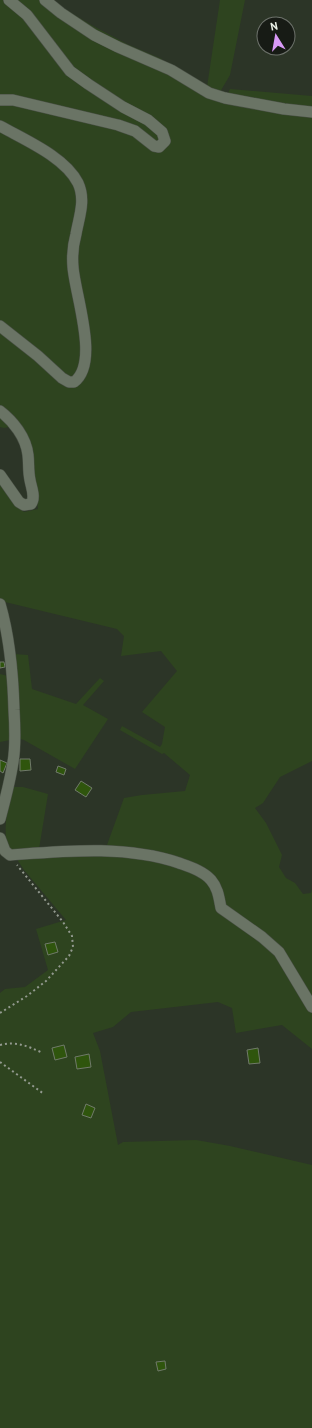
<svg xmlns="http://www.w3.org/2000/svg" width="312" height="1428" viewBox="0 0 312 1428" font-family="'PT Sans',sans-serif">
<rect width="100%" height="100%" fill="#2c3527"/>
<!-- green -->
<path fill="#2e441f" d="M0 0H39L43 3 53 2 93 26 127 44 162 59 161 69 224 101 230 89 312 96V761L280 777 263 803 255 808 266 823 282 855 279 867 286 878 295 883 303 894 311 893 312 889V1049L282 1025 236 1033 232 1008 218 1002 131 1012 113 1027 93 1033 100 1051 118 1145 123 1142 196 1140 230 1146 312 1165V1428H0V993L5 989 25 987 48 970 36 929 66 920 24 870 18 861V857L103 856 124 798 142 795 185 791 190 775 164 753 162 754 120 730 122 726 160 747 162 744 165 727 142 712 177 671 161 651 121 656 124 636 117 629 5 602 9 627 0 629V482L15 505 24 512 38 509 34 479 20 425 4 428 0 427Z
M220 0H245L230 75 220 92 207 87Z
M14 654 28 655 32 689 76 704 100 678 104 681 83 705 108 719 75 769 24 740 20 739Z
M0 674 8 676 9 682 10 740 0 742Z
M12 787H23L48 794 39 849C32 849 16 851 11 849 0 842 9 799 12 787Z"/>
<!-- building -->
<path fill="#2f550d" stroke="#707a6a" d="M0 662H4L5 667 0 668Z
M20 759H30L31 770 20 771Z
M0 760 7 763 3 773 0 771Z
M58 766 66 769 64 775 56 772Z
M81 781 92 788 86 797 75 790Z
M55 942 58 952 48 955 45 944Z
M64 1045 67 1057 55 1060 52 1048Z
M258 1048 260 1063 249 1064 247 1050Z
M89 1054 91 1067 77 1069 75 1057Z
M86 1104 95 1108 91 1118 82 1115Z
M165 1361 166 1369 158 1371 156 1362Z"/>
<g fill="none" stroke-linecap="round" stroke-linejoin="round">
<!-- minor casing -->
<g stroke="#484f44" stroke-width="12">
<path id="minor" d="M45 0 61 13 94 35 118 47 171 70 209 93 225 98 284 109 312 112
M0 100H13L118 125 135 131 154 146 159 147 165 141 162 132 148 120 123 107 88 84 70 71 27 15 9 0
M0 126C25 140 65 157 78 183 86 200 79 217 76 234 73 245 72 256 73 267 75 295 100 363 74 382H69L62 378 38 356 0 326
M0 411C13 421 26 437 28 455 29 463 28 471 30 480 31 487 36 497 31 504L24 505 19 502 0 475
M0 604C10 638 13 674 14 710 15 727 16 745 13 762 10 782 5 800 0 819
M0 838 5 851 10 855C66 851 125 845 179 863 190 867 203 871 211 880 218 888 219 898 221 908L262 937 279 952 312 1007"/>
</g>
<!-- path -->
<path stroke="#939a8f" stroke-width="2" stroke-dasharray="2 3" stroke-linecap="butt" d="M0 1013 27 996 46 981 69 956 73 947 72 936 63 922 17 865
M0 1045C17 1041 27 1046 43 1053
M0 1062 44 1094"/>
<!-- minor -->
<use href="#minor" stroke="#6a7465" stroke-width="11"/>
</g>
<!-- north arrow -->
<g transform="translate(276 36) rotate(349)"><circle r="19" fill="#171b15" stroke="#6c716a"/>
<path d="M0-3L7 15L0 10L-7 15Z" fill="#d99af7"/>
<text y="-6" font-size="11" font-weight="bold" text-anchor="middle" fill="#ecf2e9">N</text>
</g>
</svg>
